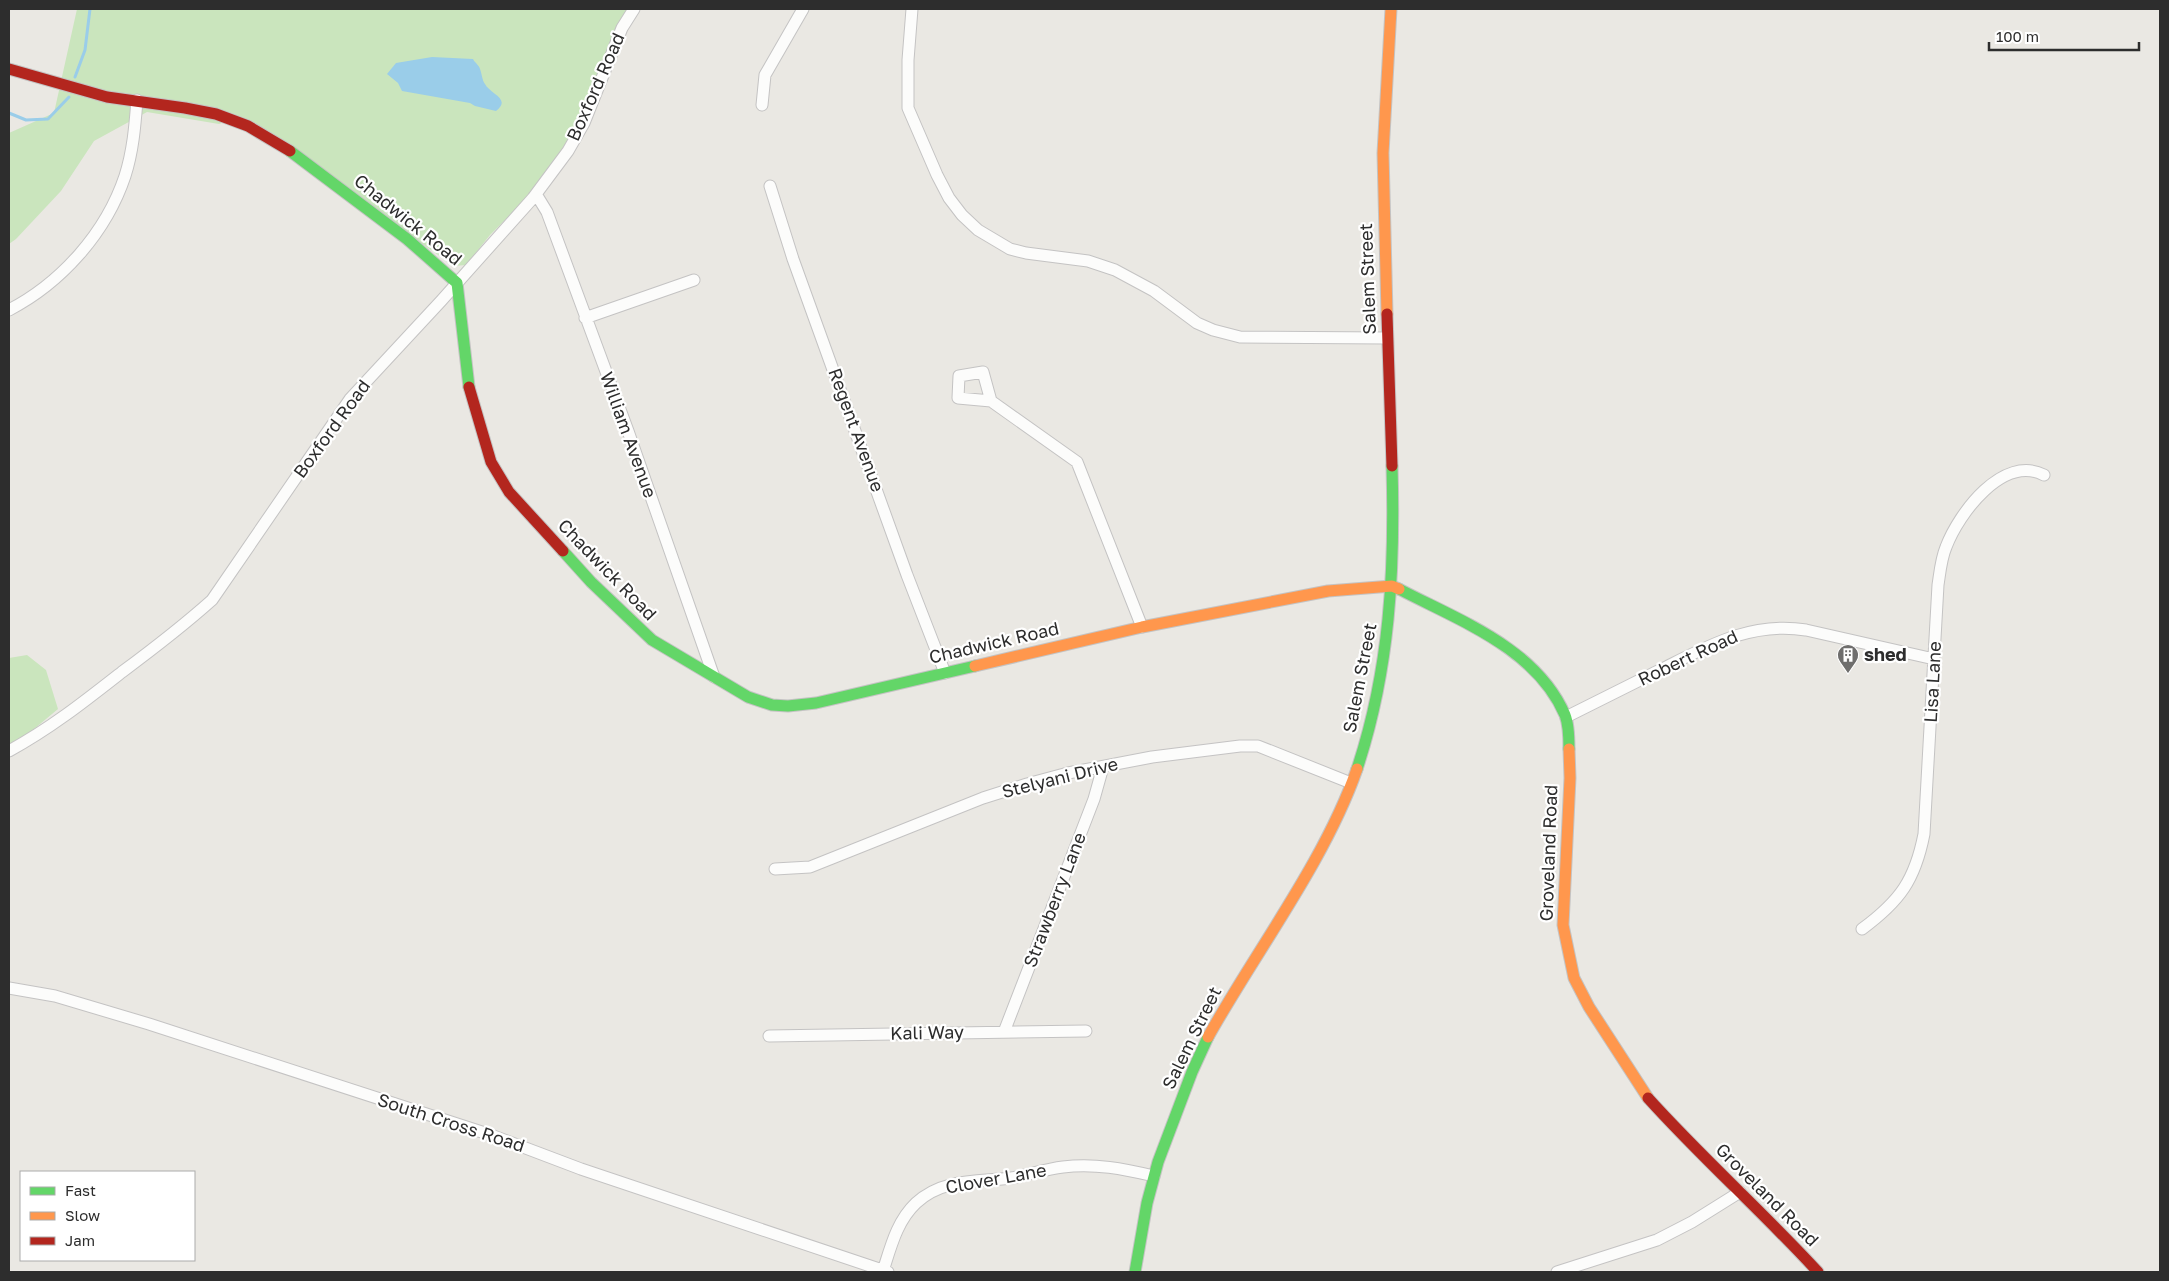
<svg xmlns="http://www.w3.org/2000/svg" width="2169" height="1281" viewBox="0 0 2169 1281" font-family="'Golos Text',sans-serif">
<rect width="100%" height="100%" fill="#eae8e3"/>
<!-- green -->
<path fill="#cae5bd" d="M77 9H627L608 47 576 127 553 164 529 196 490 235 466 265 454 266 240 117 219 124 147 112 94 141 61 191 16 239 9 244V133L54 113Z
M27 655 46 670 58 709 16 744 9 747V658Z"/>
<!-- water -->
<path fill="#9acde9" d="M432 57 473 59C475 63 479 65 480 69 482 74 482 80 485 84 490 94 512 99 496 111L475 106 470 103 402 91 398 83 387 74 396 63Z"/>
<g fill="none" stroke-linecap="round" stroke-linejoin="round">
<!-- stream -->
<path stroke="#9acde9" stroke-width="3" d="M75 77 85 50 90 9
M9 113 26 120 48 119 69 97"/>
<!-- street casing -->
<g stroke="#c4c3c3" stroke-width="13">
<path id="street" d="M912 9 908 60V108L937 175 949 198 962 215 978 230 1010 249 1026 253 1088 261 1115 270 1154 291 1197 323 1213 330 1240 337 1387 338
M762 105 765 75 803 9
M770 186 793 259 907 575 945 673
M536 194 547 212 628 431 714 677
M9 310C61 283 106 233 125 176 133 151 135 126 137 100
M585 318 694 280
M991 401 958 398 959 376 983 372 991 401 1077 462 1142 627
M1566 717C1598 701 1630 685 1662 669 1708 646 1752 621 1806 630L1934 659
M9 751C51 728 85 701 122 672 153 649 184 625 212 600L350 399 441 301 533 198 568 151 584 123 622 28 634 9
M775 869 810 867 983 798 1027 784 1068 773 1152 757 1240 746H1258L1351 783
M1862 929C1900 901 1915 880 1924 834L1938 585C1940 572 1941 559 1946 547 1959 513 2003 454 2044 475
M9 988 55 996 149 1024 491 1135 581 1169 888 1272
M1004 1032 1094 799 1103 767
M769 1036 1086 1031
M883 1271C891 1246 897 1221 916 1203 943 1178 978 1182 1011 1178 1028 1175 1046 1169 1063 1167 1095 1163 1124 1169 1154 1176
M1557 1272 1657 1240 1692 1222 1740 1192"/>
</g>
<!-- fast casing -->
<g stroke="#c4c3c3" stroke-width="13">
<path id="fast" d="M290 151 407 239 457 283 469 387
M563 551 591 582 652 640 748 697 772 705 788 706 816 703 975 666
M1399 589C1460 621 1536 648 1565 715 1569 725 1569 739 1569 749
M1357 769C1390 669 1395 571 1392 466
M1135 1272 1147 1203 1158 1162 1192 1072 1208 1037"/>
</g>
<!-- slow casing -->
<g stroke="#c4c3c3" stroke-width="13">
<path id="slow" d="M1387 314 1383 153 1391 9
M975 666 1142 627 1328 591 1392 586 1399 589
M1569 749 1570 778 1563 925 1574 978 1589 1007 1648 1098
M1208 1037C1256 951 1325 861 1357 769"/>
</g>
<!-- jam casing -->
<g stroke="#c4c3c3" stroke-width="13">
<path id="jam" d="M9 69 107 97 185 108 216 114 248 126 290 151
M1387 314 1392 466
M469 387 491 462 509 492 563 551
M1648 1098C1702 1158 1763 1212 1818 1272"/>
</g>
<!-- street -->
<use href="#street" stroke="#fcfcfb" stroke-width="11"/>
<!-- fast -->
<use href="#fast" stroke="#63d668" stroke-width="11"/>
<!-- slow -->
<use href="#slow" stroke="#ff974d" stroke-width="11"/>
<!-- jam -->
<use href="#jam" stroke="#b3261e" stroke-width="11"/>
</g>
<!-- icons -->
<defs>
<g id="building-pin" transform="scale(1.125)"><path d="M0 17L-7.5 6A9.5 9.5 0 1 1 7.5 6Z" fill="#6f6e6d" stroke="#fff"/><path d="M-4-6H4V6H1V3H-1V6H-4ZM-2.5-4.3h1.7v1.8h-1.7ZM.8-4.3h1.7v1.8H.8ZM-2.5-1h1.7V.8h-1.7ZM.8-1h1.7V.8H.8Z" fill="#fff"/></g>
</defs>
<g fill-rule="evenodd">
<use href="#building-pin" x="1848" y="655"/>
</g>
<g text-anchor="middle" stroke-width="4.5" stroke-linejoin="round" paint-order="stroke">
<!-- street labels -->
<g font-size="18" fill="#2d2d2d" stroke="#fff">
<text transform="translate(596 87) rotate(-66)" y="6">Boxford Road</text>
<text transform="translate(408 220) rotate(39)" y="6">Chadwick Road</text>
<text transform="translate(1368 279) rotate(-92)" y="6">Salem Street</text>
<text transform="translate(332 429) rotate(-54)" y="6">Boxford Road</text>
<text transform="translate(856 430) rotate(70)" y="6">Regent Avenue</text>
<text transform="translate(628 435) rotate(70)" y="6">William Avenue</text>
<text transform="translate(607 570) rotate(46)" y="6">Chadwick Road</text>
<text transform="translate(994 643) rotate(-13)" y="6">Chadwick Road</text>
<text transform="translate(1688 658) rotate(-25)" y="6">Robert Road</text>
<text transform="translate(1360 678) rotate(-79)" y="6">Salem Street</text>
<text transform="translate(1933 682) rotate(-87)" y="6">Lisa Lane</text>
<text transform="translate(1060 778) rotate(-14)" y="6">Stelyani Drive</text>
<text transform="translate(1549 853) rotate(-88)" y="6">Groveland Road</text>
<text transform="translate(1055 900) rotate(-69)" y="6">Strawberry Lane</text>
<text transform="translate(927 1033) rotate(-1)" y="6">Kali Way</text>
<text transform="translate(1192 1038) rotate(-64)" y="6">Salem Street</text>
<text transform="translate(451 1123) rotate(18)" y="6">South Cross Road</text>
<text transform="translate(996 1179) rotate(-10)" y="6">Clover Lane</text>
<text transform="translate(1767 1195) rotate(45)" y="6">Groveland Road</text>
</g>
<!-- poi labels -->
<g font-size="18" font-weight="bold" fill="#2d2d2d" stroke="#fff" text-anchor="start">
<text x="1864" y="661">shed</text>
</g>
</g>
<!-- border -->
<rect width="2169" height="1281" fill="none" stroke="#2d2d2d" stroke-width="20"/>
<!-- legend -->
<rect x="20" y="1171" width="175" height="90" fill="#ffffff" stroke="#ababab"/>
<rect x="30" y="1187" width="25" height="8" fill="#63d668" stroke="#ababab"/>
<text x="65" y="1196" font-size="15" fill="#2d2d2d">Fast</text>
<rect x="30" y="1212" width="25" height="8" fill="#ff974d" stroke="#ababab"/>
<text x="65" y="1221" font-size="15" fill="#2d2d2d">Slow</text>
<rect x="30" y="1237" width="25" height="8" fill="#b3261e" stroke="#ababab"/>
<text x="65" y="1246" font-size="15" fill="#2d2d2d">Jam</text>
<!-- scale -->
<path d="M1989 42v8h150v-8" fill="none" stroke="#2d2d2d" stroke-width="2.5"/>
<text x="1996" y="42" font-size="15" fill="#2d2d2d" stroke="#ffffff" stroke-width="4" paint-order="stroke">100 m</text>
</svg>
